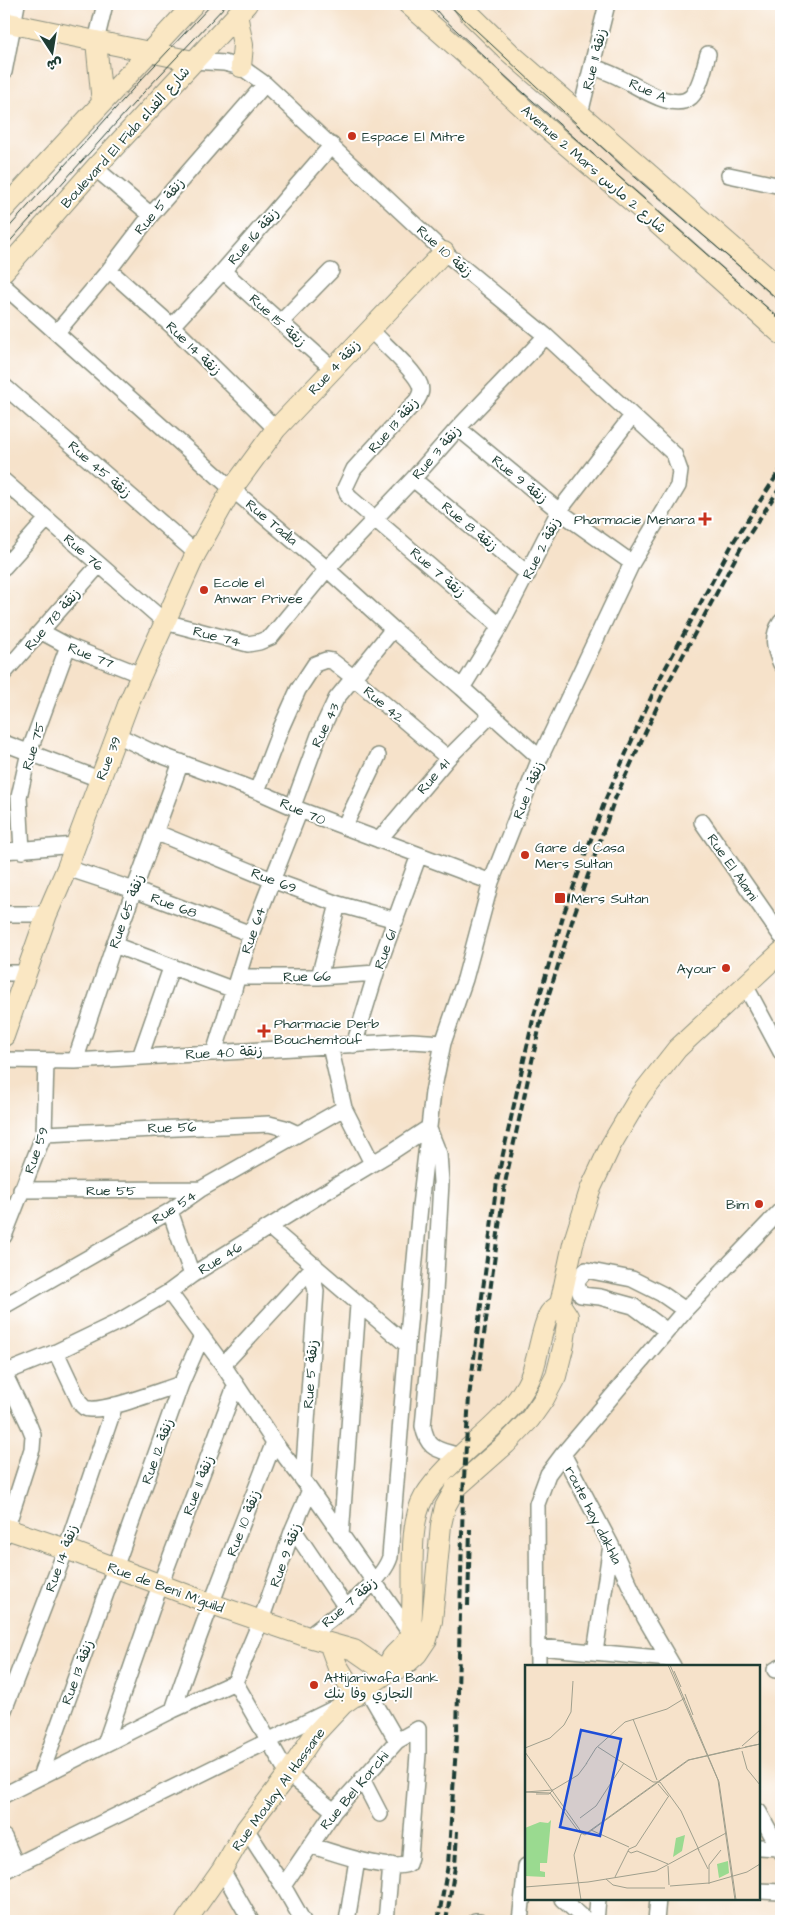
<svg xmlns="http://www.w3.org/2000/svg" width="785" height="1925" viewBox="0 0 785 1925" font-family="'Architects Daughter','Playpen Sans Arabic',sans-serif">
<rect width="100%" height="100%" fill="#fff"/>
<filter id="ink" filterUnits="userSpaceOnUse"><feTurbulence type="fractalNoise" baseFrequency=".02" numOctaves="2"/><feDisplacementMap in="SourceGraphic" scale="10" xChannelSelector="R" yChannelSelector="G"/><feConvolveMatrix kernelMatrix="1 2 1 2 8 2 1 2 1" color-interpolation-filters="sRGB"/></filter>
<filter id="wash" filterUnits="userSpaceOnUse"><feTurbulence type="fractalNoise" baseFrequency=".0096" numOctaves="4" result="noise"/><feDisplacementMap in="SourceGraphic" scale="20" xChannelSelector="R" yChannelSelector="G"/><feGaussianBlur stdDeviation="1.12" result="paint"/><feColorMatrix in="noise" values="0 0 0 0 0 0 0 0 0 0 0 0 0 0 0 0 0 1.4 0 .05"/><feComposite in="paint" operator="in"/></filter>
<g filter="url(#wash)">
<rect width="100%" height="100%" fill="#f6e2ca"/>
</g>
<g filter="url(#ink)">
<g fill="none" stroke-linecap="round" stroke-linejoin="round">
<!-- street casing -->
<g stroke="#8a907f" stroke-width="18">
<path id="street" d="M96 41 105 4
M193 61 224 63 241 67 265 84 444 252 546 336 674 454 680 471 678 486 632 563 540 758 491 882 465 979 443 1043 433 1092 420 1206 407 1345 390 1557C382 1584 330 1619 308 1637
M592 66C601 70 611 73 620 78 637 85 673 113 691 97 701 87 704 67 708 54
M4 72 17 4
M580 114 607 4
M95 168 151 215
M729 175 781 186
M109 270 172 326 276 429
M223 271 333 369
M4 286 232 489 327 569 393 629 462 688 540 758
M281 322 331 271
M172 326 223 271 332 145
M370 329C382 343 414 369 420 385 422 391 420 395 417 400L354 469 345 488 349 497 500 626
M57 332 109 270 151 215 265 84
M4 386 196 553
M458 428 559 511 632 563
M413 479 528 574
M4 481 165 622 248 644 259 642 271 637 327 569 413 479 458 428 546 336
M4 567 47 519
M781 622C771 636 774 649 781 664
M42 632 68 646 141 675
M4 673 99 565
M462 688 500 626 559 511 632 416
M117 735 150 751 257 791 300 810 491 882
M4 743 99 779
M257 791 281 728 298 690 315 664 326 660 332 661 354 678 448 758
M293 806 319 735 336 699 393 629
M702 822 781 936
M344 827 378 756
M155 832 272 880 338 904 396 920
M379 840 448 758 491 715
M4 851 75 845
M22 851 19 797 29 752 68 646
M67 868 134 890 251 934
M4 914H47
M114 945 234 990
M4 973H26
M238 977H319L376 973
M319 977 338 904
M745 985 781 1052
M354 1045 376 973 419 855
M330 1046 344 1108 372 1163
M214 1053 251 934 300 810
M140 1057 171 968
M4 1060 75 1061 412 1041 443 1043
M75 1061 114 945 181 762
M429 1129 439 1154 441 1182 434 1311 423 1426C428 1451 438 1449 459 1456
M44 1134 269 1124 285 1128 298 1134
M21 1190 201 1189
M170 1211 192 1275
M269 1227 407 1345
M4 1236 44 1134 46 1061
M576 1282 586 1270 632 1279 662 1294 685 1310
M576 1282 581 1295 600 1297 633 1306 667 1331
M169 1292 223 1365 274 1442 303 1480 410 1633
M4 1306 170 1211 201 1189 344 1108
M56 1352 80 1403C83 1407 85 1409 90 1409 109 1411 161 1390 181 1384
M223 1365 315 1265
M4 1373 56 1352 118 1322 169 1292 192 1275 317 1197 390 1153 428 1128
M4 1373 29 1425 33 1435 32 1449 4 1536
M563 1454 611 1545 645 1618 673 1666
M303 1480 316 1291 311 1269
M293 1529 345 1606
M341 1536 358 1305
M539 1647 669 1659
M595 1652 611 1545
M538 1666 537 1504 548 1474 563 1454 685 1310 781 1210
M775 1670 781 1667
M235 1682 261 1620 293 1529 310 1490
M235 1682 288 1774 334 1811
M367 1689 397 1741
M4 1710 66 1549 115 1405
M173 1710C203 1620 240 1531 274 1442
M105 1744 160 1585 236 1384
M40 1777 181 1384 202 1336
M362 1779 380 1814
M4 1795 173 1710 235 1682
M759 1812 781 1852
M246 1829 283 1886 303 1921
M4 1837 16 1865
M759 1847 779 1848
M222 1870 251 1921
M4 1871 335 1708
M283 1886 334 1811 397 1741 418 1729V1754L410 1857 408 1864C388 1872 331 1852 310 1845
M759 1891 781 1892
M562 1899 587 1921
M347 1921 357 1860
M386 1921 391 1865
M475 1921H480
M520 1921 526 1866
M596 1921 598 1899
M656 1921 658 1899"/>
</g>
<!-- secondary casing -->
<g stroke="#8a907f" stroke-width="22">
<path id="secondary" d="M408 4 476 64 531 115 643 211 781 334
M463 4 470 14 510 53 781 289
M237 14 243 45 241 67
M4 22 193 61
M96 41 102 103
M4 209 194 4
M4 271 95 168 247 4
M4 1036 47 914 67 868 129 702 196 553 232 489 276 429 444 252
M4 1528 66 1549 212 1604 308 1637 354 1650 387 1673
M329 1643 337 1665 356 1696
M387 1673C388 1668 389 1660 393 1656 400 1648 408 1644 410 1632 417 1595 405 1529 424 1497 451 1454 501 1430 526 1386 539 1364 538 1337 549 1314 551 1310 557 1307 560 1304L573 1244 590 1190 611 1145 640 1096 677 1049 781 952
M186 1921 222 1870 246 1829 288 1774 314 1735 343 1704 387 1673 403 1667 417 1654 427 1639 432 1621 441 1525 445 1507 455 1489 506 1444 530 1419 544 1399 556 1376 564 1344 568 1316 560 1304"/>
</g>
<!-- street -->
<use href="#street" stroke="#fff" stroke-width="15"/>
<!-- secondary -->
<use href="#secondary" stroke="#fae7c3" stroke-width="20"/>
<!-- tram -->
<path stroke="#1f3d34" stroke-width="1" d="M431 4 442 17 516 86 781 320
M448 4 622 166 781 302
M4 233 140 81 212 4
M4 248 143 93 227 4"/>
<!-- rail -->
<path stroke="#1f3d34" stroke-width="4" stroke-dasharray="8 4" stroke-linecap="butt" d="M479 1371 505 1183 542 1016 574 915 614 801 667 685 743 544 781 486
M468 1606 470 1529
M438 1921 448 1865 457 1732 463 1495 469 1397 497 1181 534 1015 564 913 606 798 658 682 734 541 781 469
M446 1921 455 1867 457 1831"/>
</g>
</g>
<!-- markers -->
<g fill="#c8321e" stroke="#fff" stroke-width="2">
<circle cx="352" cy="136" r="5"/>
<path d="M702.5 511.5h5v5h5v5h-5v5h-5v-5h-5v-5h5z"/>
<circle cx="204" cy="590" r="5"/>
<circle cx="525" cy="855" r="5"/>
<rect x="554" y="892" width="12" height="12" rx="2.5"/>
<circle cx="726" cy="968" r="5"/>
<path d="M261.5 1023.5h5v5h5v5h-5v5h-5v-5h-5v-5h5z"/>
<circle cx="759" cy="1204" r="5"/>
<circle cx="314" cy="1685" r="5"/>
</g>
<g text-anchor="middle" stroke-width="4" stroke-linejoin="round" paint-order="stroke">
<!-- street labels -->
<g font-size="14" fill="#1f3d34" stroke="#fff">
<text transform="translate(594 59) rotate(-76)" y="5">Rue 11 زنقة</text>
<text transform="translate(648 90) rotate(24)" y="5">Rue A</text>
<text transform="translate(125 137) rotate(-48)" y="5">Boulevard El Fida شارع الفداء</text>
<text transform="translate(594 169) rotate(41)" y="5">Avenue 2 Mars شارع 2 مارس</text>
<text transform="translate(159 206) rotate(-50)" y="5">Rue 5 زنقة</text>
<text transform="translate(253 236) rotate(-49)" y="5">Rue 16 زنقة</text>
<text transform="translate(445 251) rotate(42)" y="5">Rue 10 زنقة</text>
<text transform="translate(278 320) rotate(42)" y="5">Rue 15 زنقة</text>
<text transform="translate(194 348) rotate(44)" y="5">Rue 14 زنقة</text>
<text transform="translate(334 367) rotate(-47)" y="5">Rue 4 زنقة</text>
<text transform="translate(393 425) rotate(-49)" y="5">Rue 13 زنقة</text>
<text transform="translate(436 452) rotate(-49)" y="5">Rue 3 زنقة</text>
<text transform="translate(100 469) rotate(41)" y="5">Rue 45 زنقة</text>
<text transform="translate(520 479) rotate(39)" y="5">Rue 9 زنقة</text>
<text transform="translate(272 522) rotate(40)" y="5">Rue Tadla</text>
<text transform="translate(470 526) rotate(40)" y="5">Rue 8 زنقة</text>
<text transform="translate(541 548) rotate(-63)" y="5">Rue 2 زنقة</text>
<text transform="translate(84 552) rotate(41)" y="5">Rue 76</text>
<text transform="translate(438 572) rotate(41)" y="5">Rue 7 زنقة</text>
<text transform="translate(52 619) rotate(-49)" y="5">Rue 78 زنقة</text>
<text transform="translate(217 636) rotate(14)" y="5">Rue 74</text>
<text transform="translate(91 655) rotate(22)" y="5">Rue 77</text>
<text transform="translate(384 704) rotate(40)" y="5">Rue 42</text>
<text transform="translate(325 725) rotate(-65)" y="5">Rue 43</text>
<text transform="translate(33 746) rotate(-73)" y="5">Rue 75</text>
<text transform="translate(108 758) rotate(-68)" y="5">Rue 39</text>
<text transform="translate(433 776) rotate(-49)" y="5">Rue 41</text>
<text transform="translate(528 790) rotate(-68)" y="5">Rue 1 زنقة</text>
<text transform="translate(303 811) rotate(23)" y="5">Rue 70</text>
<text transform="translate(733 867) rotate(55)" y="5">Rue El Alami</text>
<text transform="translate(274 880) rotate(21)" y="5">Rue 69</text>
<text transform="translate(174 905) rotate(20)" y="5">Rue 68</text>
<text transform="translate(126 911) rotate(-70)" y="5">Rue 65 زنقة</text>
<text transform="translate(253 930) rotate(-71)" y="5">Rue 64</text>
<text transform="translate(385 949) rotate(-70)" y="5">Rue 61</text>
<text transform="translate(307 976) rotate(-1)" y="5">Rue 66</text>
<text transform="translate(224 1052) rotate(-3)" y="5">Rue 40 زنقة</text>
<text transform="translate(172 1127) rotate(-2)" y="5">Rue 56</text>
<text transform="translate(36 1150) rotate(-71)" y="5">Rue 59</text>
<text x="111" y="1195">Rue 55</text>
<text transform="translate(174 1207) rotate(-33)" y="5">Rue 54</text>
<text transform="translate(220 1258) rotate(-32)" y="5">Rue 46</text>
<text transform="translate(310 1374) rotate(-86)" y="5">Rue 5 زنقة</text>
<text transform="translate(157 1451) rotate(-70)" y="5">Rue 12 زنقة</text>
<text transform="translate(198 1485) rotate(-69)" y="5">Rue 11 زنقة</text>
<text transform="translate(594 1515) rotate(63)" y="5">route hay dakhla</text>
<text transform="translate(243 1523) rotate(-69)" y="5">Rue 10 زنقة</text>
<text transform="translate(285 1555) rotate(-70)" y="5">Rue 9 زنقة</text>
<text transform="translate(61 1558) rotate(-70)" y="5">Rue 14 زنقة</text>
<text transform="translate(166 1587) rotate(20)" y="5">Rue de Beni M'guild</text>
<text transform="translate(349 1602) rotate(-41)" y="5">Rue 7 زنقة</text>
<text transform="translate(77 1672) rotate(-70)" y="5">Rue 13 زنقة</text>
<text transform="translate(278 1789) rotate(-54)" y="5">Rue Moulay Al Hassane</text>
<text transform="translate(354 1790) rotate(-50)" y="5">Rue Bel Korchi</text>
</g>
<!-- poi labels -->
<g font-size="14" fill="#1f3d34" stroke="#fff" text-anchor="start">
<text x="362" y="141">Espace El Mitre</text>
<text x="695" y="524" text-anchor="end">Pharmacie Menara</text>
<text x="214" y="587">Ecole el<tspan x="214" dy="16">Anwar Privee</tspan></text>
<text x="535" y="852">Gare de Casa<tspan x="535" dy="16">Mers Sultan</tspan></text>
<text x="571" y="903">Mers Sultan</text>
<text x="716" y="973" text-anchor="end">Ayour</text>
<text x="274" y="1028">Pharmacie Derb<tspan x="274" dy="16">Bouchemtouf</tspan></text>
<text x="749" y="1209" text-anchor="end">Bim</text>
<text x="324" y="1682">Attijariwafa Bank<tspan x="324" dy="16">التجاري وفا بنك</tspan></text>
</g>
</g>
<!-- overview -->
<g transform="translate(525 1665)">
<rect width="235" height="235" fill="#f6e2ca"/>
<path d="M26 155 22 198H15V206L20 207V212L0 211V163L15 157 23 158ZM160 170 157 186 148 192 151 173ZM203 196 204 208 194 213 192 199Z" fill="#9ada90"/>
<path fill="none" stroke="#a0a08e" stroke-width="1" d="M143 0 193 115 210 235M145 0 194 117 211 235M149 6 156 22M160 29 168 50M108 54 132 115M217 81 235 65M73 82 128 117H135L156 146 174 185M220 82 235 79M0 83 25 73 39 60 46 47 48 16M217 86 222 104 235 120M0 87 57 168M61 99 71 83 100 57 142 44 160 33M133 119 144 132M0 127 28 125 53 110 62 98M0 127 25 128 54 167 60 170 164 95 235 79M11 129H24L28 125M55 153 71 141 99 98M66 165 104 182M173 184 183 204M103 186 106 188 112 186 143 199M143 201 144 220M90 212 104 184 111 181 143 132M81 214 88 220 102 223H140M184 219V200L196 185M145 221 184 218 222 207 235 199M0 222 63 217 131 206 201 168M56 235 49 190 56 169 63 167 163 95 215 83"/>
<path fill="#1d4ed8" fill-opacity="0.15" stroke="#1d4ed8" stroke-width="2.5" d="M56 65 96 74 75 171 35 162Z"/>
<rect width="235" height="235" fill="none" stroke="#1f3d34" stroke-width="2.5"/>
</g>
<!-- margin -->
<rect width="785" height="1925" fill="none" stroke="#fff" stroke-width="20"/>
<!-- north arrow -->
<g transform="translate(52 52) rotate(168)" stroke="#ffffff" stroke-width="4" paint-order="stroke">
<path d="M0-4L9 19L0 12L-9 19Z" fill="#1f3d34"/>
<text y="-8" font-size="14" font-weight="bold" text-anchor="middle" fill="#1f3d34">ش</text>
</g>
</svg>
